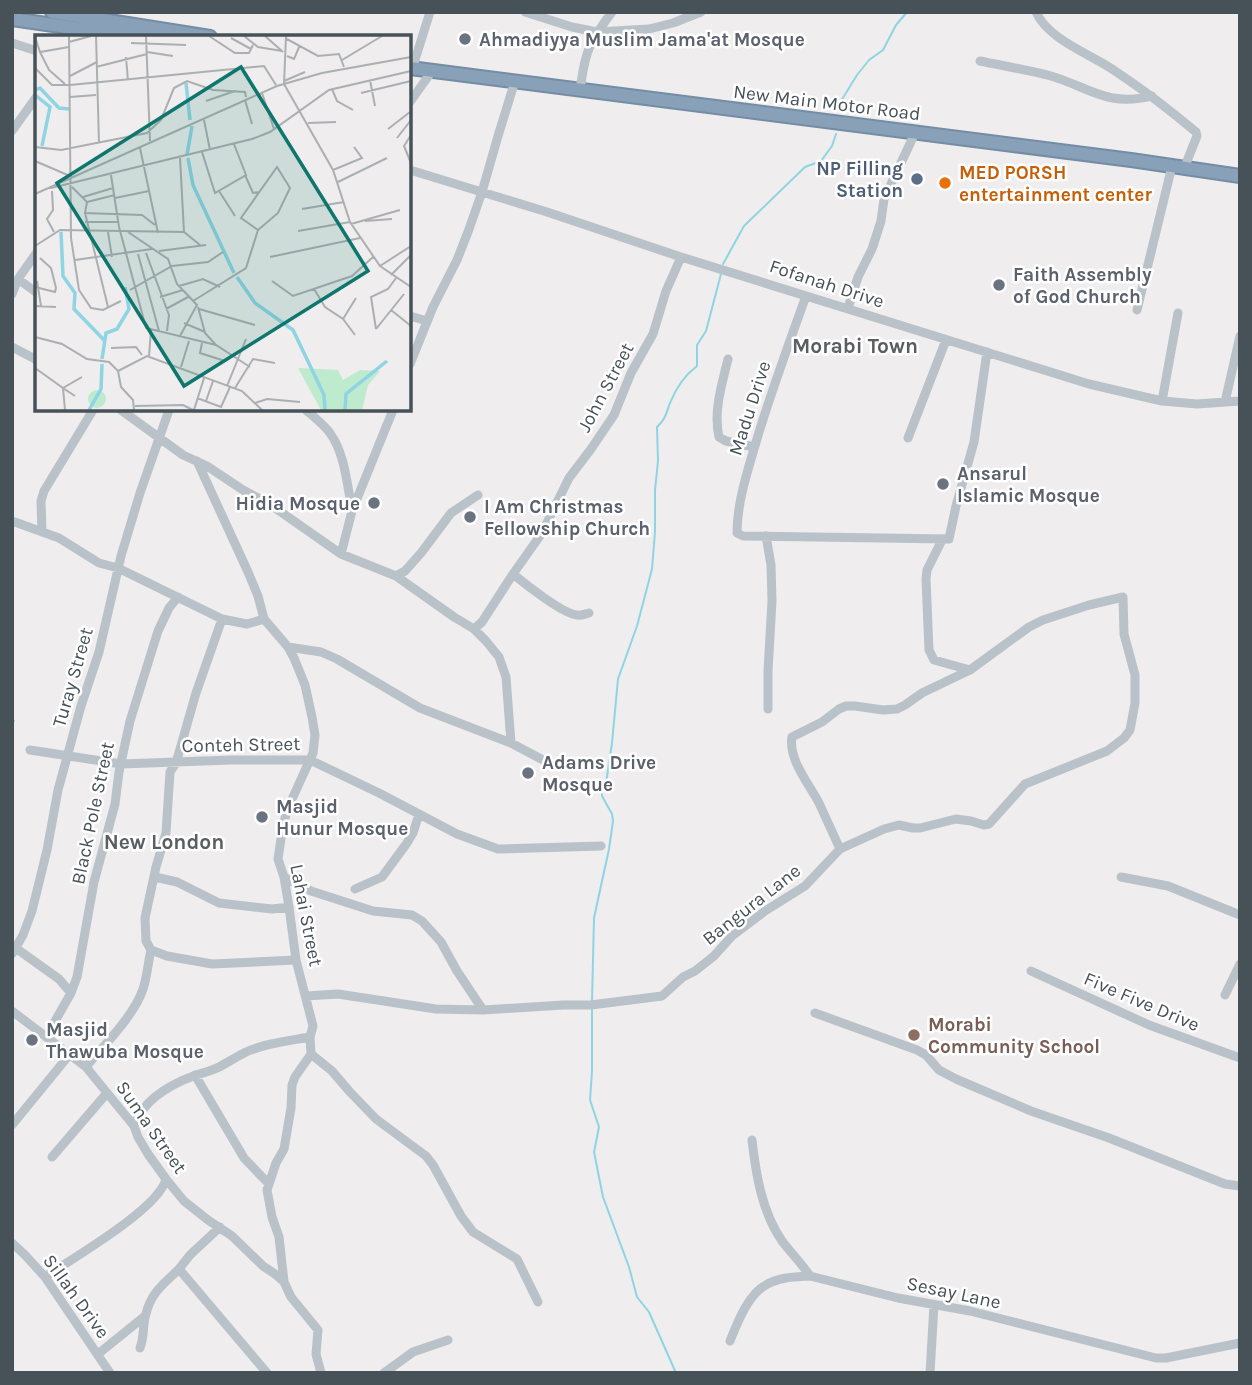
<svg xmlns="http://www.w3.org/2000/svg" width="1252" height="1385" viewBox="0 0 1252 1385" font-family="Karla,sans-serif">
<rect width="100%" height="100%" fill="#efeded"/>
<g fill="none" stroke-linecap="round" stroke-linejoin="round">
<!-- stream -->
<path stroke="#8fd4e3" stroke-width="2" d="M841 101 857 75 869 60 883 50 896 25 907 12
M723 264 744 226 805 167 821 161 832 146 836 134
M12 722 14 721
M592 1001 594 918 609 849 613 821 612 814 602 796V790L606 783 612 743 618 679 637 626 652 569 655 532V490L658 461 657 427C666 418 666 414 670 403 676 388 685 375 697 366V345L706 331 721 274
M592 1009V1071L590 1100 599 1127 594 1152 603 1197 629 1267 637 1297 649 1312 676 1373"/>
<!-- highway casing -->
<g stroke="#748ca4" stroke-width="16">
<path id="highway" d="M52 12 210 37
M12 19 81 29 146 37
M410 68 1131 160 1240 176"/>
</g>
<!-- minor -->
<path stroke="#b9c2c8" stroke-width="9" d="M525 12 572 27 597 32 649 29 673 23 701 12
M1036 12C1049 41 1094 55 1118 73 1145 91 1171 111 1196 132L1197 136 1187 161
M12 43 37 51
M980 61C1004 66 1028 70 1051 76 1091 88 1107 107 1152 96
M414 63 430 12
M581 83C586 48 591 40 612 12
M410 102 432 71
M12 131 37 96
M410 170 547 212 681 257 1089 384 1162 401 1197 404 1240 401
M18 279 37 293
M12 294 18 279 37 252
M806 296C788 346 769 397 754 449 746 476 737 505 737 533L743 536 949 539 956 506 974 442 987 352
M848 308 858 277 872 249 881 221 884 199 915 133
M1137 310 1172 166
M410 316 427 321
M12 347 37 360
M728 359C722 384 713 412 719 437L726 441 754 447
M410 364 433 307 457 260 468 232 482 192 498 136 515 81
M1162 401 1178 313
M1225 402 1240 336
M121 410 183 455 207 466 243 490 271 505 341 554 396 576 454 617 474 629 486 641 499 657 506 677 511 743
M306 410C314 417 323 424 330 433 345 454 347 485 352 509
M908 438 946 340
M12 521 59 538 99 563 118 568 222 619 247 624 264 619
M42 532 41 501 44 491 93 410
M766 536 771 565 772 601 768 671V709
M942 540 927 570 926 579 929 650 934 660 970 670
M341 554 352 511 393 410
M513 574C525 584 563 614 577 615 581 616 585 614 589 613
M396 576 405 571 421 553 451 513 478 495
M474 629 482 622 513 574 542 533 569 478 591 449 614 415 631 373 653 334 666 291 681 257
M288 647 321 652 337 659 420 708 511 743 543 760
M30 750 121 764 231 760H310L379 793 457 834 498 849 601 846
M155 877 177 882 219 903 272 909 289 907
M284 877 311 891 373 911 412 915 422 921 441 942 457 971 483 1010
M1121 877 1168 886 1240 915
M355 889 382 877 407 843 413 833 419 814
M17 949 59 979 71 993
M151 950 146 941 145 918 156 867 166 833 170 772 176 763 196 693 222 619
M151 950 167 956 212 964 296 960
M12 954 23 935 32 911 47 850 58 790 81 706 99 652 121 556 140 493 169 410
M1031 971 1149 1025 1240 1058
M1225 995 1240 964
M306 996 338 994 436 1009 483 1010 563 1005H591L662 996 683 977 695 971 714 956 732 936 765 911 805 886 840 849 884 829 899 825 913 828H920L956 819 971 821 984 825 989 824 1025 784 1107 751 1124 738 1130 730 1135 703V675L1124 634 1123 597 1089 605 1043 620 1029 627 970 670 922 693 905 705 897 709 883 710 855 706H846L839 709 822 722 792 737C788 759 809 784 819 803 826 818 833 834 840 849
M12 1011 86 1067 134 1126 138 1137 148 1154 166 1179 184 1201 208 1220 232 1236 263 1266 275 1274 284 1282 291 1297 318 1330 316 1354 321 1373
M815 1013 917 1050 926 1055 939 1070 956 1079 1031 1111 1109 1138 1225 1184 1240 1186
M46 1037 71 993 77 977 94 882 115 804 119 772 130 721 158 631 169 608 178 597
M311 1054 332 1071 350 1092 376 1119 426 1156 433 1165 461 1216 473 1232 517 1259 538 1302
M86 1067C104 1045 134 1016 143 989 147 977 148 963 151 950
M195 1075 244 1158 268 1183
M12 1125 70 1054
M134 1126C143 1100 171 1084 196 1075 203 1073 210 1071 217 1068 227 1063 236 1057 246 1052 266 1043 289 1041 310 1037L313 1026 296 960 289 907 284 877 278 859 283 825 288 808 313 753 315 735 312 717 305 685 294 658 288 647 264 619 258 596 248 572 197 461
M752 1140C756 1175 762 1212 782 1241 791 1253 802 1264 810 1276L898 1298 970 1311 1156 1358H1166L1240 1343
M52 1157 107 1093
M220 1227 190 1255 179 1269 267 1373
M12 1243 25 1255 45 1277 110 1373
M45 1277C71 1259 159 1209 166 1179
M284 1282 279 1237 272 1217 267 1190 276 1163 284 1149 291 1108 292 1085 295 1077 311 1054 310 1037
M730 1341C737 1324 748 1294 766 1285 779 1277 795 1277 810 1276
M140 1348C145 1334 142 1327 146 1314 151 1292 164 1284 179 1269
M98 1354 145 1316
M384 1373 413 1352 448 1340
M930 1373 934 1305"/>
<!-- highway -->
<use href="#highway" stroke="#88a1b8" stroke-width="12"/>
</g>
<!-- markers -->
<g fill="#6b7280" stroke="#fff" stroke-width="2.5">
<circle cx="465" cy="39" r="7"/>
<circle cx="999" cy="285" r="7"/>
<circle cx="943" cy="484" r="7"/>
<circle cx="374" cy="503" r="7"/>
<circle cx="470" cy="517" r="7"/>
<circle cx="528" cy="773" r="7"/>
<circle cx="262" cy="817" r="7"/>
<circle cx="32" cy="1040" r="7"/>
</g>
<circle fill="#5c6f8a" stroke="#fff" stroke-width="2.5" cx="917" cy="179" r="7"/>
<circle fill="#e8710a" stroke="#fff" stroke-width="2.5" cx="945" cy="183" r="7"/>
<circle fill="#8d6e63" stroke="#fff" stroke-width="2.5" cx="914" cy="1035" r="7"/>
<g text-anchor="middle" stroke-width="5" stroke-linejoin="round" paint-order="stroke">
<!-- worship labels -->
<g font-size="19" font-weight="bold" fill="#5b616d" stroke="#fff" text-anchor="start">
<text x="479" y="46">Ahmadiyya Muslim Jama'at Mosque</text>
<text x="1013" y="281">Faith Assembly<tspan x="1013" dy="22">of God Church</tspan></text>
<text x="957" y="480">Ansarul<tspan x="957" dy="22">Islamic Mosque</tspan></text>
<text x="360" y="510" text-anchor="end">Hidia Mosque</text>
<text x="484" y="513">I Am Christmas<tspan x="484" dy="22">Fellowship Church</tspan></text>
<text x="542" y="769">Adams Drive<tspan x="542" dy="22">Mosque</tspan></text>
<text x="276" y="813">Masjid<tspan x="276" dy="22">Hunur Mosque</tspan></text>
<text x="46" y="1036">Masjid<tspan x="46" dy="22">Thawuba Mosque</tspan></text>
</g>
<!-- street labels -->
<g font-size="19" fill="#475158" stroke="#fff">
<text transform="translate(827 102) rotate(7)" y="7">New Main Motor Road</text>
<text transform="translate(827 283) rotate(18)" y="7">Fofanah Drive</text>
<text transform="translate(605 387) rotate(-62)" y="7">John Street</text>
<text transform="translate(749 408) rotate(-72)" y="7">Madu Drive</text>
<text transform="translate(72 677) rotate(-74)" y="7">Turay Street</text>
<text transform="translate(241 744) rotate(-1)" y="7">Conteh Street</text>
<text transform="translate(92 813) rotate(-78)" y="7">Black Pole Street</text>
<text transform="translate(751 904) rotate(-38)" y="7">Bangura Lane</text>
<text transform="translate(307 915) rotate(79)" y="7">Lahai Street</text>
<text transform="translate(1142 1001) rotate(23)" y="7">Five Five Drive</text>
<text transform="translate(152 1127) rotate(55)" y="7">Suma Street</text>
<text transform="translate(954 1292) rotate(12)" y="7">Sesay Lane</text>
<text transform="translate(77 1296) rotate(54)" y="7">Sillah Drive</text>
</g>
<!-- service labels -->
<g font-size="19" font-weight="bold" fill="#4e5e75" stroke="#fff" text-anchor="end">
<text x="903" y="175">NP Filling<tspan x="903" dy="22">Station</tspan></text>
</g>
<!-- food labels -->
<g font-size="19" font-weight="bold" fill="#c56008" stroke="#fff" text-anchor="start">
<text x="959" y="179">MED PORSH<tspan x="959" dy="22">entertainment center</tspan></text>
</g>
<!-- education labels -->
<g font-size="19" font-weight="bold" fill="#785e54" stroke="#fff" text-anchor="start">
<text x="928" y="1031">Morabi<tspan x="928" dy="22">Community School</tspan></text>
</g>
<!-- neighbourhood labels -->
<g font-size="21" font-weight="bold" fill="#5a5d61" stroke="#fff">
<text x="855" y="353">Morabi Town</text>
<text x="164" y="849">New London</text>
</g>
</g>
<!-- overview -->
<g transform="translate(35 35)">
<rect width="376" height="376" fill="#efeded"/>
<path d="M263 333 303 335 308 345 325 335 345 336 333 350 327 375H286ZM53 364a9 9 0 1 1 18 0a9 9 0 1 1-18 0Z" fill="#beeace"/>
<path fill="none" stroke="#8fd4e3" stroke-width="3.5" d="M151 48 155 85M0 55 5 53 24 73 34 74M0 60 15 72 7 111M152 120 157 91M153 123 158 150 199 238M26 197 28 241 40 258 39 274 70 306M202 242 220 268 258 295 289 360 290 375M67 324 71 298 82 294 94 274 90 252M54 375 66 354 67 329M310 375 311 359 352 326"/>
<path fill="none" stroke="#acafb1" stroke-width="2" d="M34 1 36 203 44 255 56 273 68 275 86 266M61 1 64 108M111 1 115 106M174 1 200 18H214L218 10M209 1 223 12 247 16M230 1 248 17M251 1 249 49 298 135 315 187 345 231 376 252M0 2 5 17 34 12M196 3 216 14M250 3 283 21 304 19 309 32M34 7 56 1M96 8 151 10M5 17 14 35 30 49M112 17 138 21M252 21 259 24 265 10M91 22 93 46M307 25 347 1M61 32 112 19M0 33 17 50H35M35 41 62 27M335 45 340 71M249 46 270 37M35 50 229 31 241 50M297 54 302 66 318 75M227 58 239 94M326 58 376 46M35 62 61 60M210 65 217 89M171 66 200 56M169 85 175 115M273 88 301 87M353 94 375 77M362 103 376 85M0 112 26 115 112 98 126 85 139 53 152 46 178 55 210 57 211 62M105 113 123 198M167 117 180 158 211 140 199 109M145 123 149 197M0 126 35 141M376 128 369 111 376 100M298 135 327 123 319 112M76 140 84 192 111 293 181 310 215 332M210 140 218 158 225 157M303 147 352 123M37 152 52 167 50 178 107 180 120 190M16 153 217 104 235 97 294 55 376 36M17 156 18 175 12 184 19 197M184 156 200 181M0 159 242 51 287 38 376 22M48 162 78 153M80 163 114 156M52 167 80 160M267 174 309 167M50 178 73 272M330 186 357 184M50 187H83M316 189 365 175M263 196 315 187M73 197 77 222M93 197 133 224 142 249 162 270 145 301M0 211 25 195 149 197 165 210M124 216 171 210M111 218 134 280 132 296M103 219 124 296M235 222 325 203M40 225 117 214M345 231 376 211M356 240 376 220M2 246 6 271M237 246 258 261 317 241 338 222M144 251 168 244 185 252M0 252 20 257 21 253 16 233 5 223M279 254 290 272 308 284 320 300M95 255 137 231 173 227 188 217M125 262 148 255M158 266 211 233 223 195 243 178 255 153 242 132 206 183 223 195M0 271 21 272M163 272 170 298 181 310M131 274 153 262M164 274 220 290M356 275 376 291M308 284 321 263M149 288 170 297M341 294 336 262 353 254 361 243M341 294 369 259M0 302 27 309 52 324 74 327 83 336M167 308 165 318 190 326M76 313 101 312 107 320M114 321 116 295M146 332 154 306M0 333 28 353 30 375M83 336 112 321 207 356 227 375M83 336 86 352 98 365 99 375M192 351 211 304M200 353 218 324 240 328M40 361 28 353 47 342M162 363 186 372 195 352M171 366 178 346M220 368 232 364 265 367M100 371 148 370 158 375M159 375 169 343"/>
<path fill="#0f766e" fill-opacity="0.15" stroke="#0f766e" stroke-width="3.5" d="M206 32 333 236 149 351 22 148Z"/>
<rect width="376" height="376" fill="none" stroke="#475158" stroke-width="3.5"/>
</g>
<!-- border -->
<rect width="1252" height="1385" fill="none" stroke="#475158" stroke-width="28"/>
</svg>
